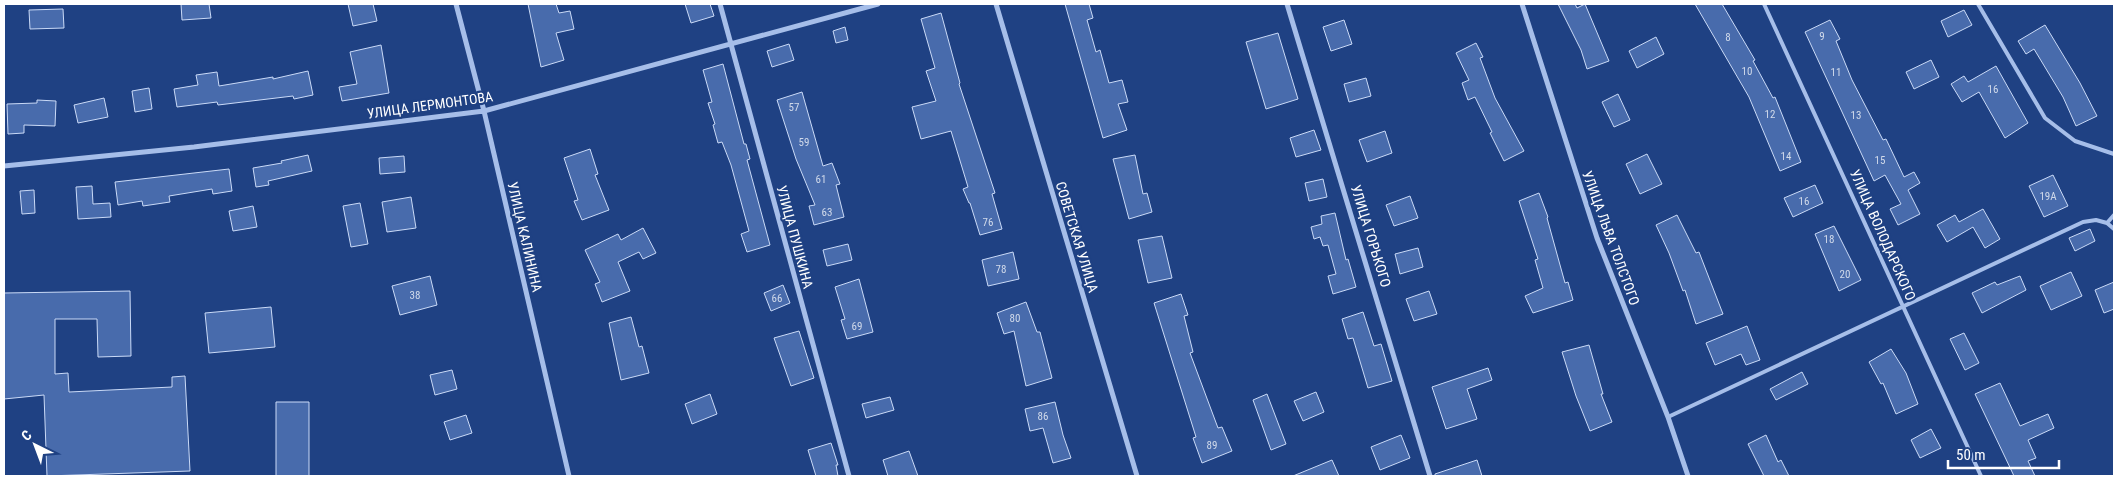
<svg xmlns="http://www.w3.org/2000/svg" width="2118" height="480" viewBox="0 0 2118 480" font-family="'Roboto Condensed',sans-serif">
<rect width="100%" height="100%" fill="#1f4183"/>
<!-- building -->
<path fill="#486bac" stroke="#cadaf7" d="M181 4H209L211 18 182 20Z
M348 4H373L377 21 353 26Z
M528 4H556L559 13 570 11 574 29 556 33 564 60 541 67Z
M685 4H710L714 16 691 23Z
M1065 4H1089L1093 18 1087 20 1096 52 1100 50 1109 83 1122 80 1128 102 1118 104 1127 130 1103 138Z
M1558 4H1575L1577 8 1585 4 1609 61 1587 69 1581 50Z
M1695 4H1722L1755 60 1753 61 1773 98 1775 97 1801 162 1780 171 1749 97Z
M63 9 64 28 30 29 29 10Z
M1964 10 1972 25 1948 37 1941 21Z
M941 13 960 83 959 84 995 193 992 194 1002 229 980 235 970 203H969L963 189 968 187 951 131 921 139 912 107 936 101 926 71 935 68 921 19Z
M1344 20 1352 44 1331 51 1323 27Z
M1830 20 1840 39 1836 41 1852 80 1883 140 1886 139 1904 177 1914 172 1920 183 1908 190 1920 214 1898 225 1890 209 1901 204 1885 175 1874 181 1805 32Z
M2045 25 2080 83 2097 116 2076 126 2063 97 2034 49 2026 54 2018 41Z
M845 27 848 40 836 43 833 31Z
M1278 33 1298 99 1266 109 1246 42Z
M1656 37 1664 54 1637 68 1629 51Z
M1476 43 1483 57 1480 58 1495 98 1524 151 1504 161 1490 133 1492 132 1475 97 1468 100 1462 83 1469 80 1456 53Z
M789 44 794 60 772 67 767 51Z
M381 45 389 93 342 101 339 87 357 84 350 52Z
M1931 60 1939 77 1914 89 1906 72Z
M723 64 744 144H746L750 159 747 160 770 245 747 252 741 234 749 231 731 165 722 142 718 143 713 125 715 124 708 103 712 102 703 70Z
M1996 66 2028 123 2005 138 1979 92 1962 102 1951 84 1964 76 1968 82Z
M308 71 313 95 294 99 293 96 218 105 217 102 177 107 174 89 198 85 196 75 217 72 219 86 273 77V79Z
M1366 78 1371 96 1349 102 1344 84Z
M149 88 152 109 135 112 132 91Z
M802 92 823 166 832 163 840 184 836 185 844 217 814 225 809 206 815 205 796 159 777 100Z
M1618 94 1630 120 1614 127 1602 102Z
M104 98 108 117 78 123 74 105Z
M37 100 56 101 55 126 24 125V133L8 134 7 104 37 103Z
M1314 130 1321 150 1296 157 1290 138Z
M1385 131 1392 153 1367 162 1359 140Z
M590 149 598 174 595 175 609 210 582 220 574 201 578 200 564 158Z
M1647 154 1662 184 1640 194 1626 164Z
M308 155 312 171 268 181 269 185 256 187 253 168 282 163 281 161Z
M1135 155 1143 194 1147 193 1152 212 1129 219 1113 159Z
M404 156 405 172 380 174 379 158Z
M229 169 232 191 213 194 212 189 169 196 170 202 143 206 142 201 118 205 115 182Z
M2053 175 2068 206 2044 217 2029 186Z
M1323 179 1327 197 1309 201 1305 183Z
M1815 185 1823 203 1793 217 1784 198Z
M92 186 93 204 110 203 111 217 78 219 76 187Z
M34 190 35 213 22 214 20 191Z
M1539 193 1548 217 1547 218 1565 283 1568 282 1573 300 1533 313 1525 296 1543 288 1535 260 1538 259 1519 201Z
M1410 196 1418 218 1394 226 1386 205Z
M411 197 416 228 387 232 382 202Z
M360 203 368 244 351 247 343 206Z
M253 206 257 227 233 231 229 211Z
M1983 209 2000 239 1985 248 1973 227 1947 242 1937 225 1955 215 1959 222Z
M1335 213 1346 260 1348 259 1356 287 1333 294 1328 276 1336 274 1328 245 1323 246 1320 237 1314 239 1311 227 1322 224 1321 216Z
M1677 215 1696 253 1699 252 1723 314 1696 324 1685 290 1683 291 1669 253 1656 225Z
M1834 226 1861 280 1839 291 1815 234Z
M643 228 656 253 643 259 639 252 618 262 630 291 602 302 595 284 600 282 585 250 618 234 621 240Z
M2090 229 2095 241 2075 251 2069 238Z
M1162 236 1172 278 1148 283 1138 240Z
M848 244 852 260 827 266 823 250Z
M1418 248 1423 267 1400 274 1395 254Z
M1013 252 1019 279 988 286 982 260Z
M2071 272 2082 296 2051 310 2040 286Z
M430 276 437 305 400 315 392 286Z
M2020 276 2026 290 1982 313 1972 293 1995 282 1997 285Z
M859 279 873 332 847 339 841 320 845 319 835 287Z
M2114 282V309L2104 313 2095 290Z
M783 285 790 303 771 311 764 293Z
M130 291 131 356 98 357 97 319H55V374L68 373 69 392 172 387V377L185 376 190 471 47 476 44 395 4 399V293Z
M1429 291 1437 314 1414 321 1406 299Z
M1181 294 1188 315 1184 316 1193 352 1190 353 1218 428 1222 427 1232 451 1202 463 1193 438 1196 437 1154 303Z
M1026 302 1037 332H1040L1052 378 1026 386 1014 331 1004 334 997 313Z
M271 307 275 347 209 353 205 313Z
M1363 312 1374 346 1381 344 1392 381 1368 388 1353 338 1348 339 1342 319Z
M631 317 639 347 642 346 649 373 621 380 609 323Z
M1747 326 1760 360 1746 365 1741 354 1715 365 1706 343Z
M799 331 814 378 791 386 774 338Z
M1964 333 1979 363 1965 370 1950 339Z
M1589 345 1603 394H1601L1612 422 1590 431 1576 396 1562 352Z
M1891 349 1906 373 1918 404 1896 414 1883 383 1881 384 1869 362Z
M1488 368 1492 380 1467 389 1477 419 1446 429 1432 387Z
M452 370 457 389 435 395 430 375Z
M1802 372 1808 384 1776 400 1770 389Z
M2000 383 2020 426 2048 414 2054 428 2028 440 2036 458 2028 461 2035 476H2014L1975 394Z
M1316 392 1324 412 1303 421 1294 401Z
M710 394 717 414 692 424 685 404Z
M1267 394 1286 444 1271 450 1253 400Z
M890 397 894 410 866 418 862 404Z
M276 402H309V476H276Z
M1055 402 1063 435 1071 458 1053 463 1043 428 1030 431 1025 409Z
M466 415 472 433 450 440 444 422Z
M1931 429 1941 448 1920 458 1911 440Z
M1401 435 1410 458 1380 470 1371 447Z
M1766 435 1778 462 1781 460 1789 476H1764L1748 444Z
M831 443 838 465H836L838 476H816L808 450Z
M909 451 918 476H888L883 460Z
M1332 460 1339 476H1293Z
M1477 460 1482 476H1435V474Z"/>
<g fill="none" stroke-linecap="round" stroke-linejoin="round">
<!-- lane -->
<path stroke="#a6bee9" stroke-width="4" d="M1764 4 1981 476
M1978 4 2045 118 2075 141 2114 154
M2114 215 2107 223 2114 229
M1668 417 2083 222 2096 220 2107 223"/>
<!-- street -->
<path stroke="#a6bee9" stroke-width="5" d="M456 4 484 111 569 476
M720 4 849 476
M996 4 1137 476
M1287 4 1430 476
M1522 4 1597 238 1668 417 1688 476
M4 166 194 147 484 111 878 4"/>
</g>
<g text-anchor="middle" stroke-width="4.5" stroke-linejoin="round" paint-order="stroke">
<!-- number labels -->
<g font-size="11" fill="#d1daea">
<text x="1822" y="40">9</text>
<text x="1728" y="41">8</text>
<text x="1747" y="75">10</text>
<text x="1836" y="76">11</text>
<text x="1993" y="93">16</text>
<text x="794" y="111">57</text>
<text x="1770" y="118">12</text>
<text x="1856" y="119">13</text>
<text x="804" y="146">59</text>
<text x="1786" y="160">14</text>
<text x="1880" y="164">15</text>
<text x="821" y="183">61</text>
<text x="2048" y="200">19А</text>
<text x="1804" y="205">16</text>
<text x="827" y="216">63</text>
<text x="988" y="226">76</text>
<text x="1829" y="243">18</text>
<text x="1001" y="273">78</text>
<text x="1845" y="278">20</text>
<text x="415" y="299">38</text>
<text x="777" y="302">66</text>
<text x="1015" y="322">80</text>
<text x="857" y="330">69</text>
<text x="1043" y="420">86</text>
<text x="1212" y="449">89</text>
</g>
<!-- street labels -->
<g font-size="14" fill="#fff" stroke="#1f4183">
<text transform="translate(430 105) rotate(-8)" y="5">УЛИЦА ЛЕРМОНТОВА</text>
<text transform="translate(1883 235) rotate(66)" y="5">УЛИЦА ВОЛОДАРСКОГО</text>
<text transform="translate(1371 236) rotate(73)" y="5">УЛИЦА ГОРЬКОГО</text>
<text transform="translate(525 237) rotate(77)" y="5">УЛИЦА КАЛИНИНА</text>
<text transform="translate(795 237) rotate(75)" y="5">УЛИЦА ПУШКИНА</text>
<text transform="translate(1077 237) rotate(73)" y="5">СОВЕТСКАЯ УЛИЦА</text>
<text transform="translate(1611 238) rotate(70)" y="5">УЛИЦА ЛЬВА ТОЛСТОГО</text>
</g>
</g>
<!-- border -->
<rect width="2118" height="480" fill="none" stroke="#ffffff" stroke-width="10"/>
<!-- north arrow -->
<g transform="translate(35 445) rotate(318)" stroke="#1f4183" stroke-width="4" paint-order="stroke">
<path d="M0-4L9 19L0 12L-9 19Z" fill="#ffffff"/>
<text y="-8" font-size="14" font-weight="bold" text-anchor="middle" fill="#ffffff">С</text>
</g>
<!-- scale -->
<path d="M1948 460v8h111v-8" fill="none" stroke="#ffffff" stroke-width="2.5"/>
<text x="1956" y="460" font-size="15" fill="#ffffff" stroke="#1f4183" stroke-width="4" paint-order="stroke">50 m</text>
</svg>
